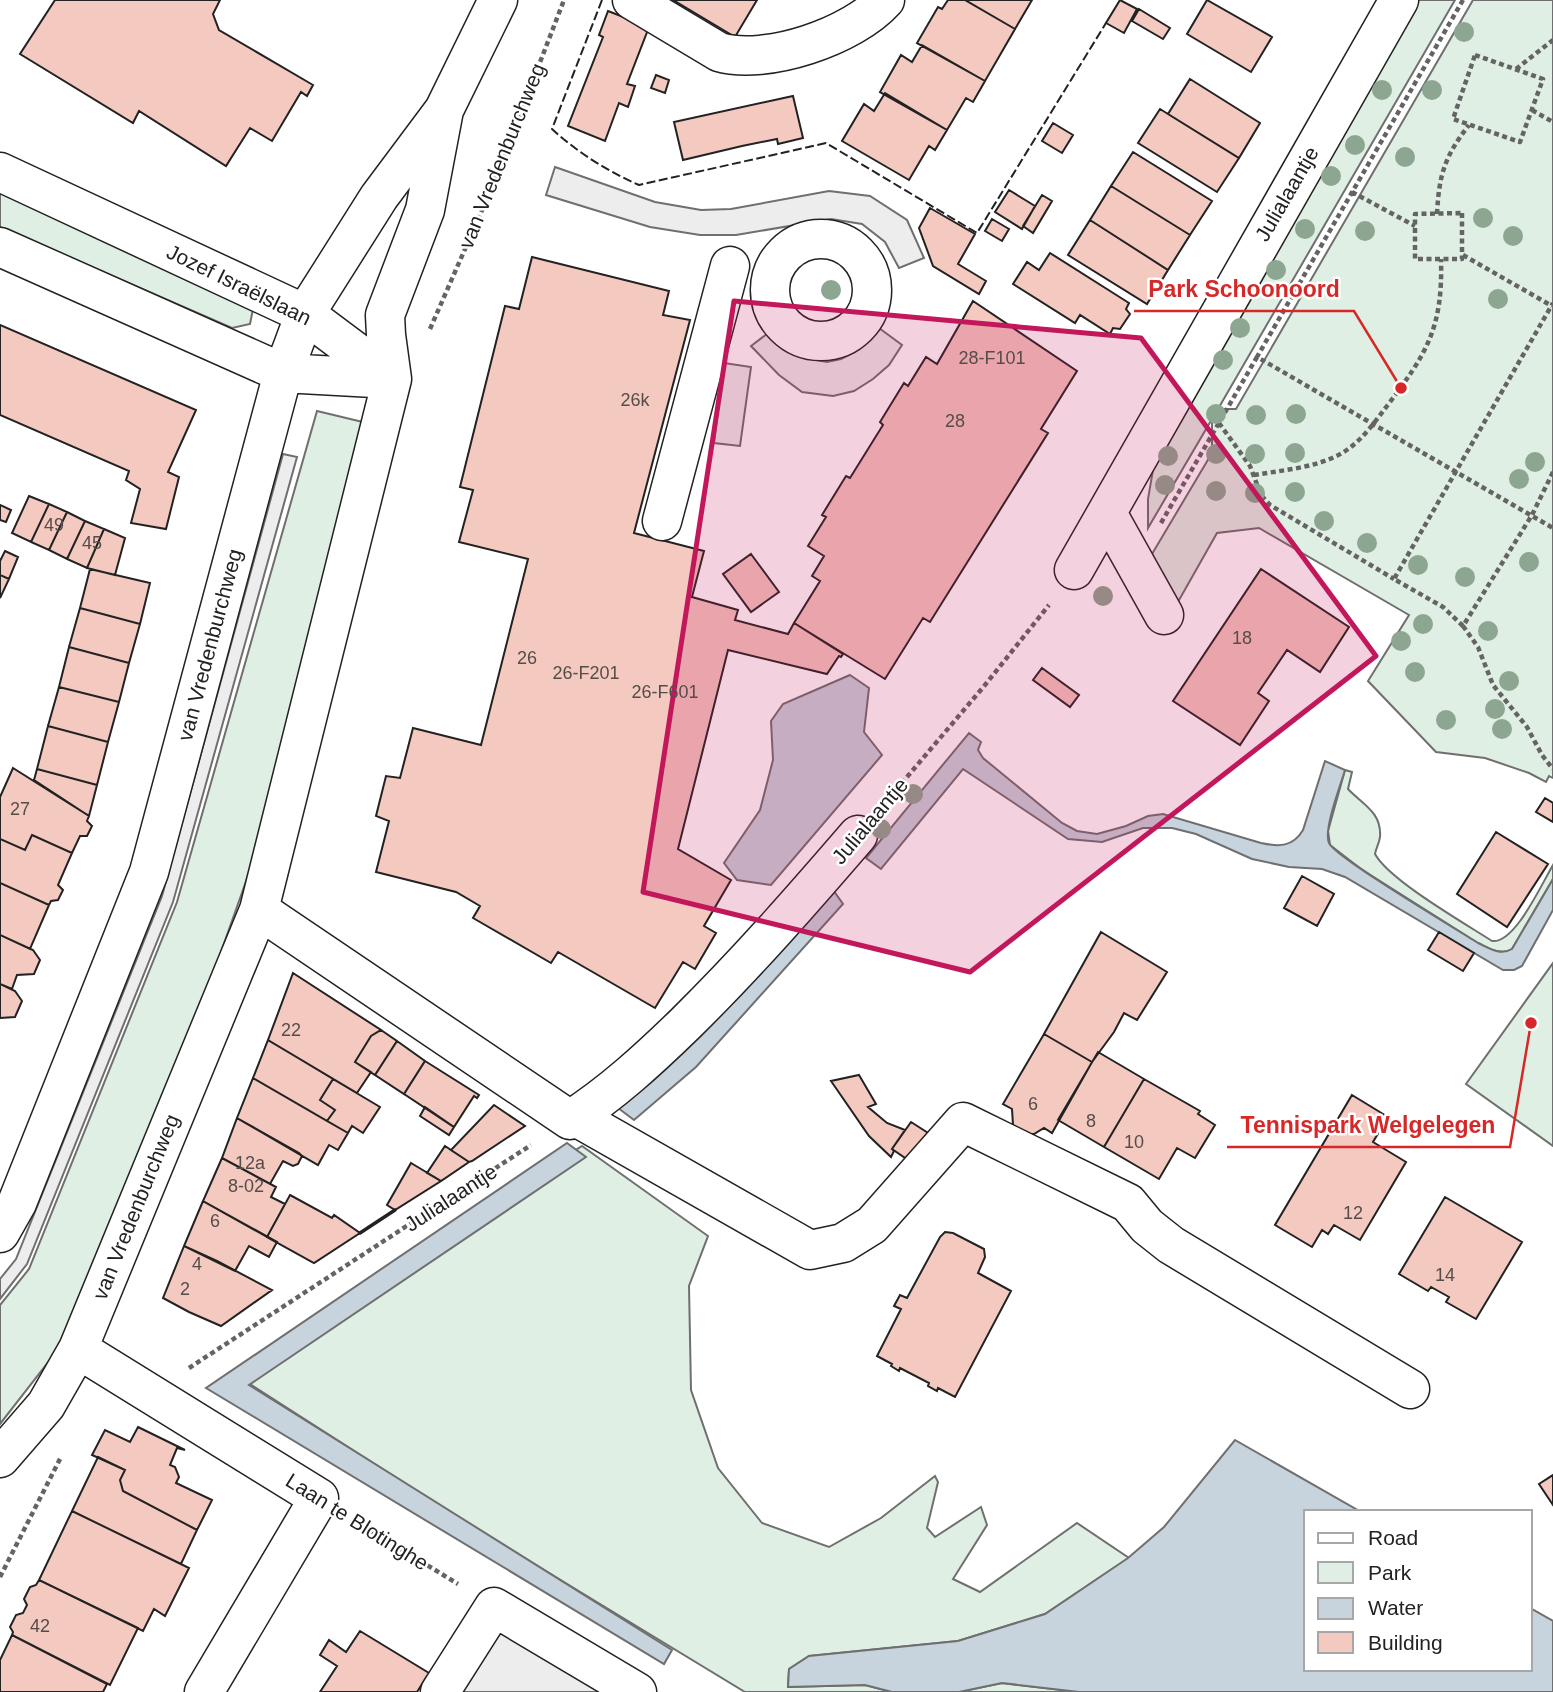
<svg xmlns="http://www.w3.org/2000/svg" width="1553" height="1692" viewBox="0 0 1553 1692" font-family="Arial,sans-serif">
<rect width="100%" height="100%" fill="#fff"/>
<!-- green -->
<path fill="#e0efe3" stroke="#6f6f6f" stroke-width="2" d="M1415 0H1455L1218 409H1236L1473 0H1553V778L1549 776 1546 782 1529 773 1485 758 1436 752 1368 681 1409 615 1259 528 1217 533 1174 609 1152 554 1212 453V419L1148 528V499L1155 458Z
M0 190 253 309 250 324 232 328 0 227Z
M317 411 367 423 255 856 211 980 56 1352 0 1424V1305L29 1269 177 902Z
M1345 770 1352 772 1348 789C1362 804 1382 812 1380 837 1379 844 1376 848 1375 854 1389 880 1464 923 1492 941 1515 944 1542 883 1553 865V879L1512 949C1500 956 1489 948 1478 943L1361 869 1330 845 1328 831Z
M1553 963V1146L1466 1084Z
M582 1146 708 1236 689 1286 691 1390 718 1468 762 1523 829 1547 881 1518 935 1476 938 1482 927 1528 935 1537 981 1507 987 1525 953 1579 980 1592 1077 1523 1129 1558 1045 1614 958 1641 809 1656 789 1669 788 1687 865 1685 892 1692H745L465 1522 231 1372Z
M1002 1683 1079 1692H959Z"/>
<!-- parking -->
<path fill="#ededed" stroke="#6f6f6f" stroke-width="2" d="M555 167 655 202 701 210 731 209 829 191 870 196 907 220 924 258 899 268 885 242 862 224 831 219 736 235H700L650 227 546 195Z
M776 327 812 359 827 362 841 359 855 352 879 328 902 345 889 365 873 379 854 391 833 396 802 392 779 375 751 346Z
M724 363 751 367 740 446 714 443Z
M283 454 297 457 173 902 27 1264 0 1299V1279L16 1259 162 896Z
M496 1627 600 1692H456Z"/>
<!-- water -->
<path fill="#c7d3dd" stroke="#6f6f6f" stroke-width="2" d="M850 675 869 688 864 732 882 755 771 885 737 880 724 863 760 810 773 760 771 721 783 704Z
M969 733 981 742 978 750 983 758 1062 823 1077 831 1097 834 1126 826 1148 816 1163 814 1261 843C1279 847 1293 847 1303 830L1325 761 1345 770C1341 784 1323 830 1329 843 1335 857 1456 929 1478 943 1489 948 1500 956 1512 949L1553 879V910L1522 966 1514 970H1503L1345 877 1322 869 1289 867 1252 859 1196 834 1172 828H1143L1102 842 1068 839 963 769 881 869 866 858Z
M831 887 843 904 696 1067 634 1120 618 1108Z
M567 1143 586 1157 249 1385 672 1650 664 1664 206 1388Z
M1235 1440 1361 1512H1306V1669H1530V1608L1553 1621V1692H1079L1002 1683 959 1692H892L865 1685 788 1687 789 1669 809 1656 958 1641 1045 1614 1128 1558 1164 1527Z"/>
<!-- building -->
<path fill="#f3c9c0" stroke="#222" stroke-width="2" d="M55 0H220L213 14 219 30 313 85 307 96 301 92 272 141 250 128 226 166 139 111 133 123 20 54Z
M673 0H757L735 37Z
M948 0H965L1015 29 985 81 917 43 938 7 942 9Z
M965 0H1032L1015 29Z
M1120 0 1137 9 1124 33 1106 23Z
M1207 0 1272 37 1251 72 1187 34Z
M1139 9 1170 28 1163 39 1132 21Z
M608 11 649 27 627 84 635 86 628 107 619 103 605 141 568 126 603 37 599 35Z
M922 45 985 81 973 102 966 98 947 130 880 92 901 55 912 62Z
M656 75 669 80 665 93 651 88Z
M1190 79 1260 123 1239 158 1168 114Z
M885 93 947 130 935 150 929 146 909 180 842 141 864 104 874 111Z
M793 96 803 138 778 144 777 139 742 146 683 160 674 122Z
M1160 109 1239 158 1217 192 1138 143Z
M1053 123 1073 135 1062 153 1042 141Z
M1133 152 1212 201 1190 235 1111 186Z
M1111 186 1190 235 1168 270 1090 220Z
M1009 190 1035 206 1022 229 995 212Z
M1042 195 1052 201 1033 233 1023 226Z
M930 208 975 234 958 264 986 281 979 294 933 266 919 228Z
M992 219 1009 229 1002 241 985 231Z
M1090 220 1168 270 1147 304 1068 255Z
M1050 253 1129 303 1126 309 1130 314 1120 329 1113 328 1110 334 1080 315 1075 323 1013 284 1027 262 1039 270Z
M532 257 669 291 663 315 690 320 634 533 704 551 692 597 738 610 735 620 788 634 794 623 843 654 841 657 839 656 827 674 728 650 678 849 731 880 704 926 716 933 695 969 683 962 655 1008 558 952 551 963 473 918 480 906 456 892 376 872 389 821 376 816 386 776 400 778 413 728 481 745 528 559 459 542 473 490 460 487 505 306 519 309Z
M973 301 1077 371 1041 429 1048 433 930 622 923 618 885 679 794 623 820 581 812 576 824 556 808 546 826 517 822 515 846 476 850 478 883 425 880 422 904 383 908 386 926 357 937 364Z
M0 325 196 410 168 472 179 477 166 529 131 523 140 489 126 480 129 471 0 415Z
M29 496 49 504 31 542 12 533Z
M49 504 67 512 49 550 31 542Z
M0 505 11 510 6 522 0 520Z
M67 512 85 521 67 559 49 550Z
M85 521 104 529 87 568 67 559Z
M104 529 125 538 115 575 87 568Z
M5 551 18 557 9 579 0 575V561Z
M751 554 779 592 751 612 723 574Z
M90 569 150 583 140 624 80 608Z
M1261 569 1349 627 1320 672 1287 650 1258 693 1269 701 1240 745 1173 701Z
M0 575 9 579 0 598Z
M80 608 140 624 129 663 69 647Z
M69 647 129 663 119 702 59 687Z
M1042 668 1079 695 1070 707 1033 680Z
M59 687 119 702 108 742 48 726Z
M48 726 108 742 97 785 37 769Z
M13 768 89 816 87 821 92 826 87 836H80L72 853 32 835 25 850 0 839V797Z
M37 769 97 785 89 816 34 780Z
M1545 798 1553 803V822L1536 812Z
M1496 832 1548 864 1507 927 1457 894Z
M32 835 72 853 58 885 63 890 58 900 51 901 49 905 0 883V839L25 850Z
M1302 876 1334 894 1317 926 1284 908Z
M0 883 49 905 30 949 0 935Z
M1101 932 1167 972 1137 1020 1124 1013 1114 1032 1092 1062 1044 1034Z
M1439 932 1474 953 1463 971 1428 950Z
M0 935 33 950 40 960 34 974 17 975 12 989 0 984Z
M293 973 381 1030 371 1036 355 1062 371 1072 357 1093 268 1040Z
M0 984 15 991 22 1001 15 1017 0 1018Z
M381 1030 397 1041 375 1075 355 1062 371 1036Z
M1044 1034 1092 1062 1052 1133 1044 1128 1034 1134H1025L1013 1125 1012 1109 1003 1104Z
M268 1040 333 1079 320 1100 335 1110 327 1121 253 1078Z
M397 1041 425 1061 404 1094 375 1075Z
M1098 1052 1144 1079 1104 1147 1058 1120Z
M425 1061 479 1095 477 1098 474 1096 454 1127 404 1094Z
M859 1075 876 1104 868 1107 887 1123 905 1130 892 1149 894 1151 891 1157 869 1136 831 1081Z
M253 1078 348 1133 338 1150 329 1145 318 1165 237 1118Z
M333 1079 380 1107 363 1133 352 1126 348 1133 327 1121 335 1110 320 1100Z
M1144 1079 1200 1111 1198 1114 1215 1125 1195 1158 1177 1148 1159 1179 1104 1147Z
M1352 1095 1388 1117 1373 1142 1406 1162 1360 1240 1334 1225 1328 1234 1322 1230 1312 1247 1275 1225Z
M494 1105 525 1126 472 1161 469 1162 451 1150Z
M425 1107 454 1127 449 1135 420 1116Z
M237 1118 299 1153 302 1156 298 1164 293 1166 283 1161 270 1184 222 1158Z
M911 1122 936 1138 917 1166 892 1149Z
M445 1146 469 1162 441 1181 427 1173Z
M222 1158 276 1187 271 1197 285 1204 267 1237 203 1201Z
M411 1163 441 1181 395 1210 387 1205Z
M290 1195 332 1218 334 1215 360 1233 314 1263 267 1237Z
M1445 1197 1522 1242 1476 1319 1446 1302 1449 1297 1431 1287 1428 1291 1399 1274Z
M203 1201 277 1242 269 1257 249 1246 235 1271 184 1246Z
M945 1232 953 1233 984 1249 985 1257 978 1273 1011 1291 955 1397 938 1388 937 1391 928 1386 929 1383 900 1368 899 1371 891 1366 892 1364 877 1356 901 1309 894 1306 900 1295 907 1298 940 1237Z
M184 1246 217 1261 272 1290 221 1326 189 1312 163 1298Z
M138 1427 185 1450 177 1448 170 1465 175 1467 179 1477 176 1483 212 1500 197 1530 123 1491 120 1480 125 1470 92 1455 105 1430 130 1442Z
M98 1457 125 1470 120 1480 123 1491 197 1530 181 1564 72 1511Z
M1553 1475V1505L1539 1484Z
M72 1511 189 1568 165 1616 154 1609 143 1631 39 1580Z
M39 1580 138 1628 110 1685 12 1635 13 1632 10 1627 16 1615 23 1613 27 1605 24 1599 30 1587 36 1585Z
M360 1631 429 1673 417 1692H320L337 1666 320 1655 329 1640 346 1652Z
M12 1635 107 1684 103 1692H0V1660Z"/>
<g fill="none" stroke-linecap="round" stroke-linejoin="round">
<!-- minor casing -->
<g stroke="#222" stroke-width="41">
<path id="minor" d="M632 0 719 52C766 66 853 36 885 0
M0 172 305 314 392 379
M770 290a51 51 0 1 1 102 0a51 51 0 1 1-102 0Z
M0 247 283 373 392 379
M1107 513 1164 615
M662 521 730 266
M1074 570 1399 0
M259 910 570 1120C612 1093 649 1059 685 1024 746 964 802 900 858 835
M576 1117 810 1250 843 1243 872 1225 963 1122 1128 1203 1147 1226 1171 1245 1410 1389
M0 1233 17 1203 149 872 283 373 305 314 379 197 444 110 498 0
M78 1349 319 1498 204 1692
M0 1458 46 1405 78 1349 259 910 392 379 386 335 385 315 425 210 444 110
M440 1692 494 1607 637 1692"/>
</g>
<!-- path -->
<path stroke="#646464" stroke-width="4.5" stroke-dasharray="5 3.5" stroke-linecap="butt" d="M1463 0 1257 357 1553 528
M1475 55 1543 79 1520 142 1453 119Z
M1516 69 1553 40
M1532 110 1553 122
M1352 192 1415 226
M1462 213V259H1415V214Z
M1437 214C1439 174 1445 156 1469 125
M1463 255 1552 306
M430 329 490 192 564 0
M1219 423 1250 466 1261 495 1270 505 1394 579
M1553 472 1532 515 1463 626 1478 647 1493 685 1527 727 1542 755 1553 769
M1254 475C1283 470 1316 468 1342 453 1361 442 1374 423 1387 406 1427 353 1443 328 1441 259
M1161 523 1257 357
M1463 626 1443 607 1394 579 1553 303
M885 803 985 685 1049 605
M189 1368 531 1145
M355 1521 458 1584
M0 1577 61 1457"/>
<!-- minor -->
<use href="#minor" stroke="#fff" stroke-width="38"/>
<!-- fence -->
<path stroke="#222" stroke-width="2" stroke-dasharray="9 3.5" stroke-linecap="butt" d="M602 0 552 129C577 152 607 171 639 185L826 143 977 233 1106 23"/>
<!-- wall -->
<path stroke="#222" stroke-width="3.5" d="M360 1233 395 1210"/>
</g>
<!-- trees -->
<g fill="#8da692">
<circle cx="1464" cy="32" r="10"/>
<circle cx="1382" cy="90" r="10"/>
<circle cx="1432" cy="90" r="10"/>
<circle cx="1355" cy="145" r="10"/>
<circle cx="1405" cy="157" r="10"/>
<circle cx="1331" cy="176" r="10"/>
<circle cx="1483" cy="218" r="10"/>
<circle cx="1305" cy="229" r="10"/>
<circle cx="1365" cy="231" r="10"/>
<circle cx="1513" cy="236" r="10"/>
<circle cx="1276" cy="270" r="10"/>
<circle cx="831" cy="290" r="10"/>
<circle cx="1498" cy="299" r="10"/>
<circle cx="1240" cy="328" r="10"/>
<circle cx="1223" cy="360" r="10"/>
<circle cx="1216" cy="414" r="10"/>
<circle cx="1296" cy="414" r="10"/>
<circle cx="1256" cy="415" r="10"/>
<circle cx="1295" cy="453" r="10"/>
<circle cx="1216" cy="454" r="10"/>
<circle cx="1255" cy="454" r="10"/>
<circle cx="1168" cy="456" r="10"/>
<circle cx="1535" cy="462" r="10"/>
<circle cx="1519" cy="479" r="10"/>
<circle cx="1165" cy="485" r="10"/>
<circle cx="1216" cy="491" r="10"/>
<circle cx="1295" cy="492" r="10"/>
<circle cx="1255" cy="493" r="10"/>
<circle cx="1324" cy="521" r="10"/>
<circle cx="1367" cy="543" r="10"/>
<circle cx="1529" cy="562" r="10"/>
<circle cx="1418" cy="565" r="10"/>
<circle cx="1465" cy="577" r="10"/>
<circle cx="1103" cy="596" r="10"/>
<circle cx="1423" cy="624" r="10"/>
<circle cx="1488" cy="631" r="10"/>
<circle cx="1401" cy="641" r="10"/>
<circle cx="1415" cy="672" r="10"/>
<circle cx="1509" cy="681" r="10"/>
<circle cx="1495" cy="709" r="10"/>
<circle cx="1446" cy="720" r="10"/>
<circle cx="1502" cy="729" r="10"/>
<circle cx="913" cy="794" r="10"/>
<circle cx="881" cy="829" r="10"/>
</g>
<!-- marked area -->
<path fill="#c2185b" fill-opacity="0.2" stroke="#c2185b" stroke-width="5" stroke-linejoin="round" d="M734 301 1141 338 1376 656 970 972 643 892Z"/>
<g text-anchor="middle" stroke-width="5" stroke-linejoin="round" paint-order="stroke">
<!-- number labels -->
<g font-size="18" fill="#564c4a">
<text x="992" y="364">28-F101</text>
<text x="635" y="406">26k</text>
<text x="955" y="427">28</text>
<text x="54" y="531">49</text>
<text x="92" y="549">45</text>
<text x="1242" y="644">18</text>
<text x="527" y="664">26</text>
<text x="586" y="679">26-F201</text>
<text x="665" y="698">26-F601</text>
<text x="20" y="815">27</text>
<text x="291" y="1036">22</text>
<text x="1033" y="1110">6</text>
<text x="1091" y="1127">8</text>
<text x="1134" y="1148">10</text>
<text x="250" y="1169">12a</text>
<text x="246" y="1192">8-02</text>
<text x="1353" y="1219">12</text>
<text x="215" y="1227">6</text>
<text x="197" y="1270">4</text>
<text x="1445" y="1281">14</text>
<text x="185" y="1295">2</text>
<text x="40" y="1632">42</text>
</g>
<!-- street labels -->
<g font-size="21" fill="#222" stroke="#fff">
<text transform="translate(502 156) rotate(-68)" y="7">van Vredenburchweg</text>
<text transform="translate(1287 194) rotate(-60)" y="7">Julialaantje</text>
<text transform="translate(239 285) rotate(26)" y="7">Jozef Israëlslaan</text>
<text transform="translate(210 645) rotate(-75)" y="7">van Vredenburchweg</text>
<text transform="translate(870 821) rotate(-50)" y="7">Julialaantje</text>
<text transform="translate(451 1198) rotate(-33)" y="7">Julialaantje</text>
<text transform="translate(136 1207) rotate(-68)" y="7">van Vredenburchweg</text>
<text transform="translate(357 1522) rotate(32)" y="7">Laan te Blotinghe</text>
</g>
</g>
<!-- callouts -->
<path fill="none" stroke="#d62828" stroke-width="2.5" d="M1401 388L1354 311H1134M1531 1023L1510 1147H1227"/>
<g fill="#d62828" stroke="#fff" stroke-width="2.5">
<circle cx="1401" cy="388" r="7"/>
<circle cx="1531" cy="1023" r="7"/>
</g>
<g font-size="23" text-anchor="middle" font-weight="bold" fill="#d62828" stroke="#fff" stroke-width="5" stroke-linejoin="round" paint-order="stroke">
<text x="1244" y="297">Park Schoonoord</text>
<text x="1368" y="1133">Tennispark Welgelegen</text>
</g>
<!-- legend -->
<rect x="1304" y="1510" width="228" height="161" fill="#ffffff" stroke="#a7a7a7" stroke-width="2"/>
<rect x="1318" y="1533" width="35" height="10" fill="#ffffff" stroke="#a7a7a7" stroke-width="2"/>
<text x="1368" y="1545" font-size="21" fill="#222222">Road</text>
<rect x="1318" y="1562" width="35" height="21" fill="#e0efe3" stroke="#a7a7a7" stroke-width="2"/>
<text x="1368" y="1580" font-size="21" fill="#222222">Park</text>
<rect x="1318" y="1598" width="35" height="21" fill="#c7d3dd" stroke="#a7a7a7" stroke-width="2"/>
<text x="1368" y="1615" font-size="21" fill="#222222">Water</text>
<rect x="1318" y="1632" width="35" height="21" fill="#f3c9c0" stroke="#a7a7a7" stroke-width="2"/>
<text x="1368" y="1650" font-size="21" fill="#222222">Building</text>
</svg>
